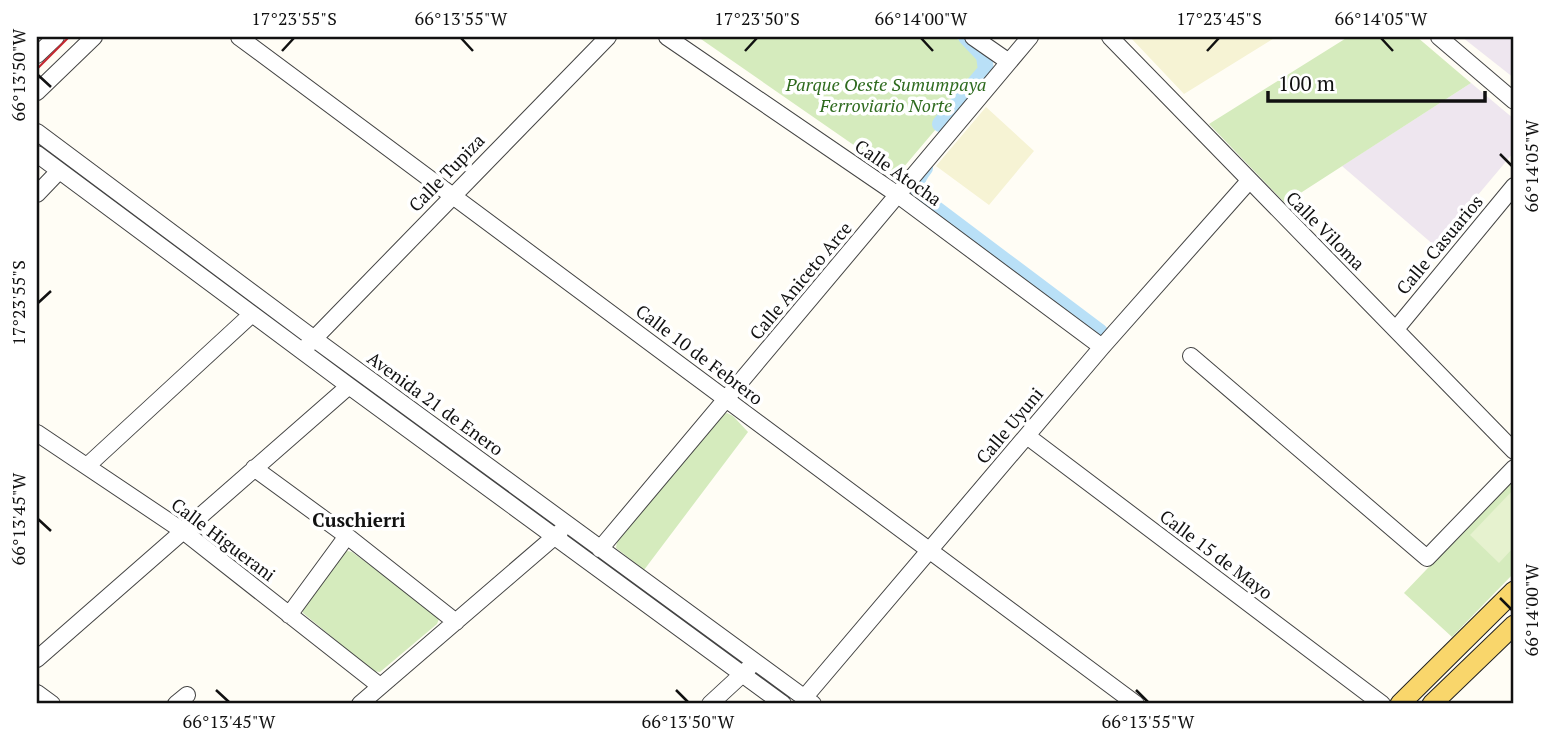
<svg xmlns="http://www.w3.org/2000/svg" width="1551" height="741" viewBox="0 0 1551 741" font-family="'PT Serif',serif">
<rect width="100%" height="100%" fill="#fffdf5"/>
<!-- industrial -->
<path fill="#eee6ef" d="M1462 37H1514V78L1481 52Z
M1471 83 1514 119V152L1435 246 1342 166Z"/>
<!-- farmland -->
<path fill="#f6f3d4" d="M1130 37H1276L1184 94Z
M986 107 1034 151 989 205 936 166Z"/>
<!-- green -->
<path fill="#d5ebbd" d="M698 37H954L984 56 986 70 897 175Z
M1348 37H1417L1471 83 1285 203 1209 124Z
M727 413 733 416 748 432 644 570 616 548 617 542 722 415Z
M1514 478V573L1452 637 1404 593Z
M348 551 352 552 439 615V619L437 624 380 672 373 671 303 613 302 608 344 552Z"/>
<!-- pitch -->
<path fill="#e6f2cf" d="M1513 490 1514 547 1499 563 1470 535Z"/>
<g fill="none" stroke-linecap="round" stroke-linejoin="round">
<!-- canal -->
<path stroke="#b9e0f7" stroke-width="16" d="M940 124 986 70 984 56 966 37
M925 168C914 182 914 189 927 202L1100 332"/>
<!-- minor casing -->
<g stroke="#444" stroke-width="18">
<path id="minor" d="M239 37 1136 704
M667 37 898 195 1102 347
M973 37 1009 62
M1110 37C1244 176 1380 313 1514 451
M1439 37 1514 101
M37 55 56 37
M37 92 94 37
M37 132 313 338 813 704
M37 154 349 386 783 704
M37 194 59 171
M1396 329 1514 186
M307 346 608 37
M1191 356 1427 558 1514 468
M37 433 183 531 380 686
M1027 436 1382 704
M87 466 252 314
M254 468 347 536 456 622
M600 549 1030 37
M289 615 347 536
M37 659 349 386
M37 693 52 704
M804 698 1102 347 1249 181
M176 704 187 695
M360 704 560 532
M710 704 749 668"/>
</g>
<!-- major casing -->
<g stroke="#222" stroke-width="21">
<path id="major" d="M1400 704 1514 591
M1432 704 1514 625"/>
</g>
<!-- minor -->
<use href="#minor" stroke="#fff" stroke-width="16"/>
<!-- major -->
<use href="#major" stroke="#f9d66b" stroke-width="19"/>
<!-- tram -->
<path stroke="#c4262e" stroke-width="2" d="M37 69 69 37"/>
</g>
<!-- ticks -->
<path fill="none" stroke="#111" stroke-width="2.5" d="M461 38 473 51M921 38 933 51M1381 38 1393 51M282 51 294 38M745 51 757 38M1207 51 1219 38M38 75 51 87M1500 154 1512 166M38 303 51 291M38 519 51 531M1500 598 1512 610M216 690 229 702M676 690 688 702M1136 690 1148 702"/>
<g text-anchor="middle" stroke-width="7" stroke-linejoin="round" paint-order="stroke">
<!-- park labels -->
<g font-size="18" font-style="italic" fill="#2f6b1f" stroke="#fff">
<text x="886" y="91">Parque Oeste Sumumpaya<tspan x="886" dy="21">Ferroviario Norte</tspan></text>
</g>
<!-- street labels -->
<g font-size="18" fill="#111" stroke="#fff">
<text transform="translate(447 173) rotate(-46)" y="6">Calle Tupiza</text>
<text transform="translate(898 173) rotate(35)" y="6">Calle Atocha</text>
<text transform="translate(1325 231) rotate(45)" y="6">Calle Viloma</text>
<text transform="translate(1440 245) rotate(-50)" y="6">Calle Casuarios</text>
<text transform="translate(801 281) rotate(-50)" y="6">Calle Aniceto Arce</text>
<text transform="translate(699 355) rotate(37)" y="6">Calle 10 de Febrero</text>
<text transform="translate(435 404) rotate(36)" y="6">Avenida 21 de Enero</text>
<text transform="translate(1010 426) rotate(-50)" y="6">Calle Uyuni</text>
<text transform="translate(223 540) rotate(37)" y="6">Calle Higuerani</text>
<text transform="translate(1216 555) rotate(37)" y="6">Calle 15 de Mayo</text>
</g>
<!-- neighbourhood labels -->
<g font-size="19" font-weight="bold" fill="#111" stroke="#fff">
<text x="359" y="527">Cuschierri</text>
</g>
</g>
<!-- border -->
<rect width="1551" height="741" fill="none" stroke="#ffffff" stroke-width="77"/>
<!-- scale -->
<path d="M1268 91v10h217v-10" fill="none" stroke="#111111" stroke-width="3.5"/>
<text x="1278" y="91" font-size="21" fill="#111111" stroke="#ffffff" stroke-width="5" paint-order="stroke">100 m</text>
<rect x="38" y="38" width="1474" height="664" fill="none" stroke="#111" stroke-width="2.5"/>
<g font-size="18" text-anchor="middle" fill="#111">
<text x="294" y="25">17°23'55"S</text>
<text x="461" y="25">66°13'55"W</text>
<text x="757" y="25">17°23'50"S</text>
<text x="921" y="25">66°14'00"W</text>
<text x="1219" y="25">17°23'45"S</text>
<text x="1381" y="25">66°14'05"W</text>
<text transform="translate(19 75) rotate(-90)" y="6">66°13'50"W</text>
<text transform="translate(1532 166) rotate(-90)" y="6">66°14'05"W</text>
<text transform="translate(19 303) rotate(-90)" y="6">17°23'55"S</text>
<text transform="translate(19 519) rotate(-90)" y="6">66°13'45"W</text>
<text transform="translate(1532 610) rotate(-90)" y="6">66°14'00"W</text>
<text x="229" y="728">66°13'45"W</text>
<text x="688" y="728">66°13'50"W</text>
<text x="1148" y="728">66°13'55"W</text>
</g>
</svg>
